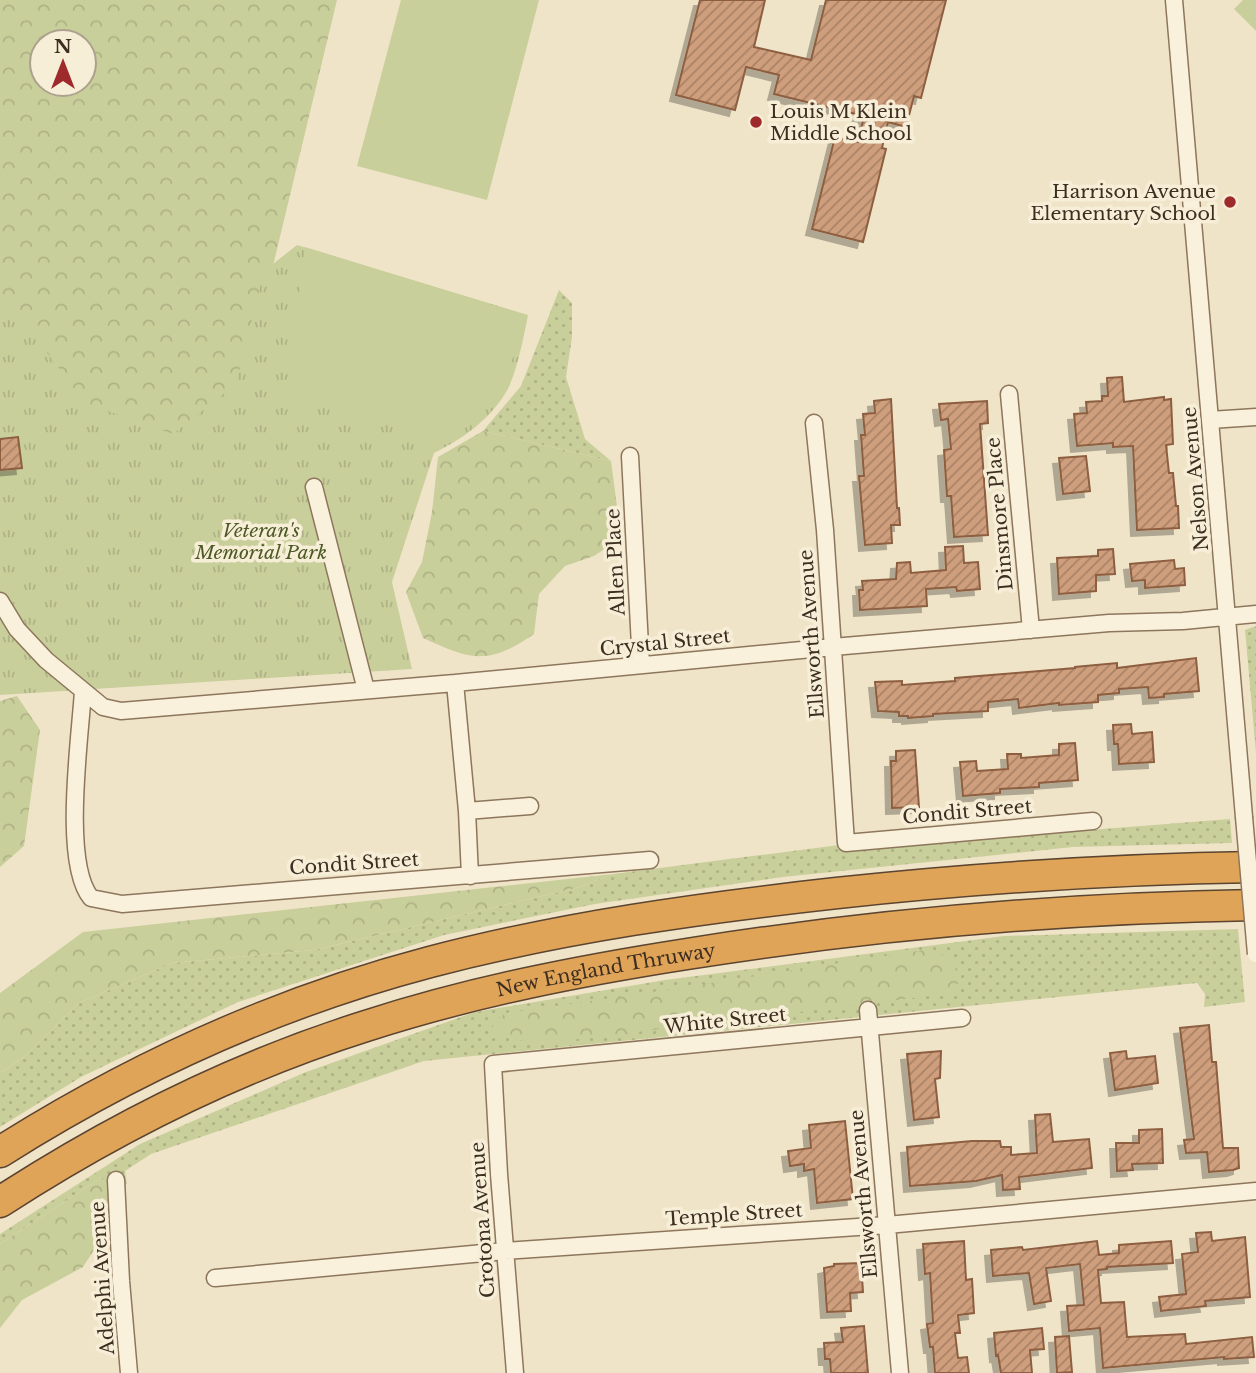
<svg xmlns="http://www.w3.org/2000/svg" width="1256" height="1373" viewBox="0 0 1256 1373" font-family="'Libre Baskerville',serif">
<defs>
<pattern id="grass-dots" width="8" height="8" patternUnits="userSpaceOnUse" patternTransform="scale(1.75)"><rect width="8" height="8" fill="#c9cf9b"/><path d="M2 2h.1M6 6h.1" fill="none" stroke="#aeb285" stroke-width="1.8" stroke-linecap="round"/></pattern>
<pattern id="forest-crowns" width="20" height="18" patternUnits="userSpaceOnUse" patternTransform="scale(1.75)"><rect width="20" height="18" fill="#c9cf9b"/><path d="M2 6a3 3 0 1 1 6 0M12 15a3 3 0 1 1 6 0" fill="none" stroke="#aeb285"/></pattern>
<pattern id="park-tufts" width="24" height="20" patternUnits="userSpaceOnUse" patternTransform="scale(1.75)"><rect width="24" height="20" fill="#c9cf9b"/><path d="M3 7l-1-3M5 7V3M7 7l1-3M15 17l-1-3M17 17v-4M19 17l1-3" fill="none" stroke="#aeb285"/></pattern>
<pattern id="building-hatch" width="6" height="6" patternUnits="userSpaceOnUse" patternTransform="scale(1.75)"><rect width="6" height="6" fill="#cf9f7d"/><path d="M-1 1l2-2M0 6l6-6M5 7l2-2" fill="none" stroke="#a98266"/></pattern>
<filter id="shadow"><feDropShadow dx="-6" dy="6" stdDeviation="0" flood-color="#0004"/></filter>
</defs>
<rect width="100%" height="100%" fill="#f0e4c8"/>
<!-- grass -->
<path fill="url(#grass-dots)" d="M559 290 572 303V337L566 377 585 439 611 461 483 431 521 386Z
M1256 626V753L1245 630Z
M1230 819 1232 843 1073 847 783 877 595 904 444 935 238 1002 81 1077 0 1127V1073L24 1057 79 1003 172 963 314 950 576 888 613 874 839 845 849 849Z
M1238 929 1245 1002 1204 1007 1205 994 1197 983 424 1061 151 1154 125 1171 127 1184 110 1190 101 1178 0 1244V1234L140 1144 306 1072 475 1012 665 980 1004 936Z"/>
<!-- forest -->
<path fill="url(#forest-crowns)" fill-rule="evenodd" d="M0 0H337L241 399 130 459 0 332ZM42 42H84V84H42Z
M483 431 611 461 618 514 606 548 594 556 565 566 539 594 534 634C488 666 471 660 423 638L406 592 422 562 432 512 438 457Z
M17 696 40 730 24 846 0 867V701Z
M613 874 576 888 314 950 172 963 79 1003 24 1057 0 1073V993L83 932Z
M932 949 953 961 959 981 954 993 539 1044 497 1036 492 1024 506 1013C648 994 790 970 932 949Z
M101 1178 110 1190 101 1239 83 1267 22 1300 0 1328V1244Z"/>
<!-- park -->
<path fill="url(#park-tufts)" d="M297 245 528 315C524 336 516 377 505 394 488 421 461 440 434 453L392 582 412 669 0 695V307L15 310 85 403 173 434 236 384 264 271Z"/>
<!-- pitch -->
<path fill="#c9cf9b" d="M401 0H539L487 200 357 166Z
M1243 0H1256V31L1234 9Z
M305 247 522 314 515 353 499 390 455 440 294 401 286 391Z"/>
<!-- building -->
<path fill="url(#building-hatch)" stroke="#8d5f41" stroke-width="2" filter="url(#shadow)" d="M700 0H765L754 47 811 60 826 0H946L921 98 914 96 906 127 888 122 882 148 886 149 863 242 812 229 835 137 858 142 864 116 774 94 779 75 746 67 735 110 676 95Z
M1122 377 1124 402 1164 397V400L1171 399 1173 444 1166 445 1169 473H1173L1176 506H1178L1179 528 1137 530 1133 446 1113 447V443L1077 446 1074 414 1087 413 1086 402 1102 401V396H1108L1107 378Z
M891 399 897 508H899L900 525H891L892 543 865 545 859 476H864L861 435H865L863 414 875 413 874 401Z
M987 401 988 423 980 424 988 535 954 537 951 496H947L944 450 951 449 948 419 941 420 939 404Z
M18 437 22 468 0 470V439Z
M1086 456 1090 491 1063 494 1059 458Z
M963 546 964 563 978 562 980 589 957 591 956 587 926 589 927 606 860 610 859 590H863L862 581 896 579 897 563 910 562 911 573 946 570 945 547Z
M1113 549 1115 574 1096 575V591L1059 594 1057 558 1098 556V550Z
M1174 560 1175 569 1184 568 1185 585 1145 588V580L1132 581 1130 564Z
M1196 658 1199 691 1164 694V697L1149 698 1148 687 1119 689V693L1098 695V702L1059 705V703L1019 708 1018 699 988 702V711L933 714V716L908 718V716H899V712L878 711 875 682 902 681V685L955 681V678L1075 668V667L1117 663V668Z
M1131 724 1132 734 1152 732 1154 762 1119 764 1118 744H1114L1113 725Z
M1075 743 1078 780 1039 783V787L1000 789V793L963 796 960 762 976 761 977 771 1008 769 1007 754H1021V758L1059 755V744Z
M915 750 919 807 892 808 891 761H896V751Z
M1209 1025 1212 1062H1216L1223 1148H1238L1239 1168 1233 1170 1209 1172 1207 1152 1186 1153 1184 1140 1194 1139 1180 1028Z
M941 1051 940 1078 935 1079 939 1117 914 1120 907 1054Z
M1126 1051 1127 1059 1155 1056 1158 1083 1115 1090 1110 1053Z
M1050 1114 1053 1142 1089 1139 1092 1168 1019 1177 1020 1189 1003 1190 1002 1175 976 1181 910 1186 907 1147 972 1141H1000L1001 1147H1011V1155L1037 1153 1035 1115Z
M845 1121 853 1199 817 1203 814 1169 804 1171V1164L790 1166 788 1151 811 1148 809 1125Z
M1162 1129 1163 1163 1132 1164 1133 1170 1117 1171 1116 1143H1139V1130Z
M1211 1232 1212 1241 1245 1237 1250 1297 1205 1301 1206 1306 1161 1311 1159 1297 1186 1294 1182 1254 1198 1252 1196 1233Z
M964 1241 966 1280 972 1279 974 1313 958 1315 960 1333H955L958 1358 967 1357 969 1373H935L933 1347H930L927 1324 933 1323 930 1273 925 1274 923 1244Z
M1097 1241 1099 1255 1119 1253V1245L1171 1241 1173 1263 1107 1267V1269L1098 1270 1101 1303 1124 1302 1127 1337 1185 1334 1186 1344 1252 1337 1254 1357 1224 1359V1357L1103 1368 1100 1328 1069 1331 1067 1306 1084 1305 1080 1264 1046 1268 1051 1301 1034 1304 1029 1273 993 1276 991 1250 1022 1247 1023 1250Z
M861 1263 863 1292 850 1293 851 1311 827 1312 824 1268 834 1266V1264Z
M864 1326 868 1373H831L830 1359H825L824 1343 843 1342 841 1328Z
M1042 1328 1044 1349 1030 1350 1032 1373H1001L998 1355 996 1356 994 1333Z
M1069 1336 1072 1372 1057 1373 1055 1337Z"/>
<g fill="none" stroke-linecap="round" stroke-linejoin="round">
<!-- minor casing -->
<g stroke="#8d765c" stroke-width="19">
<path id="minor" d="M1174 0 1244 817
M1009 394 1031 630
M1210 420 1256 417
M814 423 825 530 846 843 1093 821
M630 456 641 665
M314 487 366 690
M0 601 17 629 46 660 103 707 121 711 455 683 833 647 1109 623 1183 621 1256 614
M455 683 467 811 470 876
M83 691C80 739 62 863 91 898L122 904 650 860
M467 811 530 806
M868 1010 900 1373
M116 1180 121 1281 129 1373
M215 1278 505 1251 887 1225 1256 1191
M515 1373 499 1174 493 1064 962 1018"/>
</g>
<!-- motorway casing -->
<g stroke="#5b4430" stroke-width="33">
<g id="motorway">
<path d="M0 1152C133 1068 278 1002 430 962 563 927 701 908 837 893 977 878 1116 869 1256 867"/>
<path id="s1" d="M0 1202C114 1128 236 1067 366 1026 471 992 578 971 687 954 875 924 1065 908 1256 905"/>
</g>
</g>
<!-- minor -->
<use href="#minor" stroke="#faf1dc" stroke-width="16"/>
<!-- motorway -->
<use href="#motorway" stroke="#e0a458" stroke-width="30"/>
<!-- minor-bridge casing -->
<g stroke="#8d765c" stroke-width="19" stroke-linecap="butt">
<path id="minor-bridge" d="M1244 817 1256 954"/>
</g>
<!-- minor-bridge -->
<use href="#minor-bridge" stroke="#faf1dc" stroke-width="16"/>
</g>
<!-- markers -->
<g fill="#9e2a2b" stroke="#f7eed8" stroke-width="2.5">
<circle cx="756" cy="122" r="7"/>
<circle cx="1230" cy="202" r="7"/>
</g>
<g text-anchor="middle" stroke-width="7" stroke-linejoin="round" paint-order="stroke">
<!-- poi labels -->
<g font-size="19" fill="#3d2e20" stroke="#f7eed8" text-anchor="start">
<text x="770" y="118">Louis M Klein<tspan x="770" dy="22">Middle School</tspan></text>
<text x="1216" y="198" text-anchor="end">Harrison Avenue<tspan x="1216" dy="22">Elementary School</tspan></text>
</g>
<!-- street labels -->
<g font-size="19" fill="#3d2e20" stroke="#f7eed8">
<text transform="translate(1195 479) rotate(-95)" y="7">Nelson Avenue</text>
<text transform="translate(999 514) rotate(-95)" y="7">Dinsmore Place</text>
<text transform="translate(615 562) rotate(-93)" y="7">Allen Place</text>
<text transform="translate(811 634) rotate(-94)" y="7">Ellsworth Avenue</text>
<text transform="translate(665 642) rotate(-6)" y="7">Crystal Street</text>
<text transform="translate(967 811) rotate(-5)" y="7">Condit Street</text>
<text transform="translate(354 863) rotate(-4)" y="7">Condit Street</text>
<text dy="7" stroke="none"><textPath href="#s1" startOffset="654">New England Thruway</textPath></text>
<text transform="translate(725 1020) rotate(-6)" y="7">White Street</text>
<text transform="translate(863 1194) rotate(-95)" y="7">Ellsworth Avenue</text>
<text transform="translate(734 1214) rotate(-4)" y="7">Temple Street</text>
<text transform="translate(482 1220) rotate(-94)" y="7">Crotona Avenue</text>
<text transform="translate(102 1278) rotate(-94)" y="7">Adelphi Avenue</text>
</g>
<!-- park labels -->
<g font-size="19" font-style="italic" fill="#4d5a26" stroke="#f7eed8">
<text x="261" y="537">Veteran's<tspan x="261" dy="22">Memorial Park</tspan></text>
</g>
</g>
<!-- north arrow -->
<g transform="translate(63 63)"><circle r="33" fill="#f7eed8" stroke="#ada18e" stroke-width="2"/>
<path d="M0-5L12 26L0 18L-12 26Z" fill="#9e2a2b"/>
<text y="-10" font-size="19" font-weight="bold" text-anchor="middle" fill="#3d2e20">N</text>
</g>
</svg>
